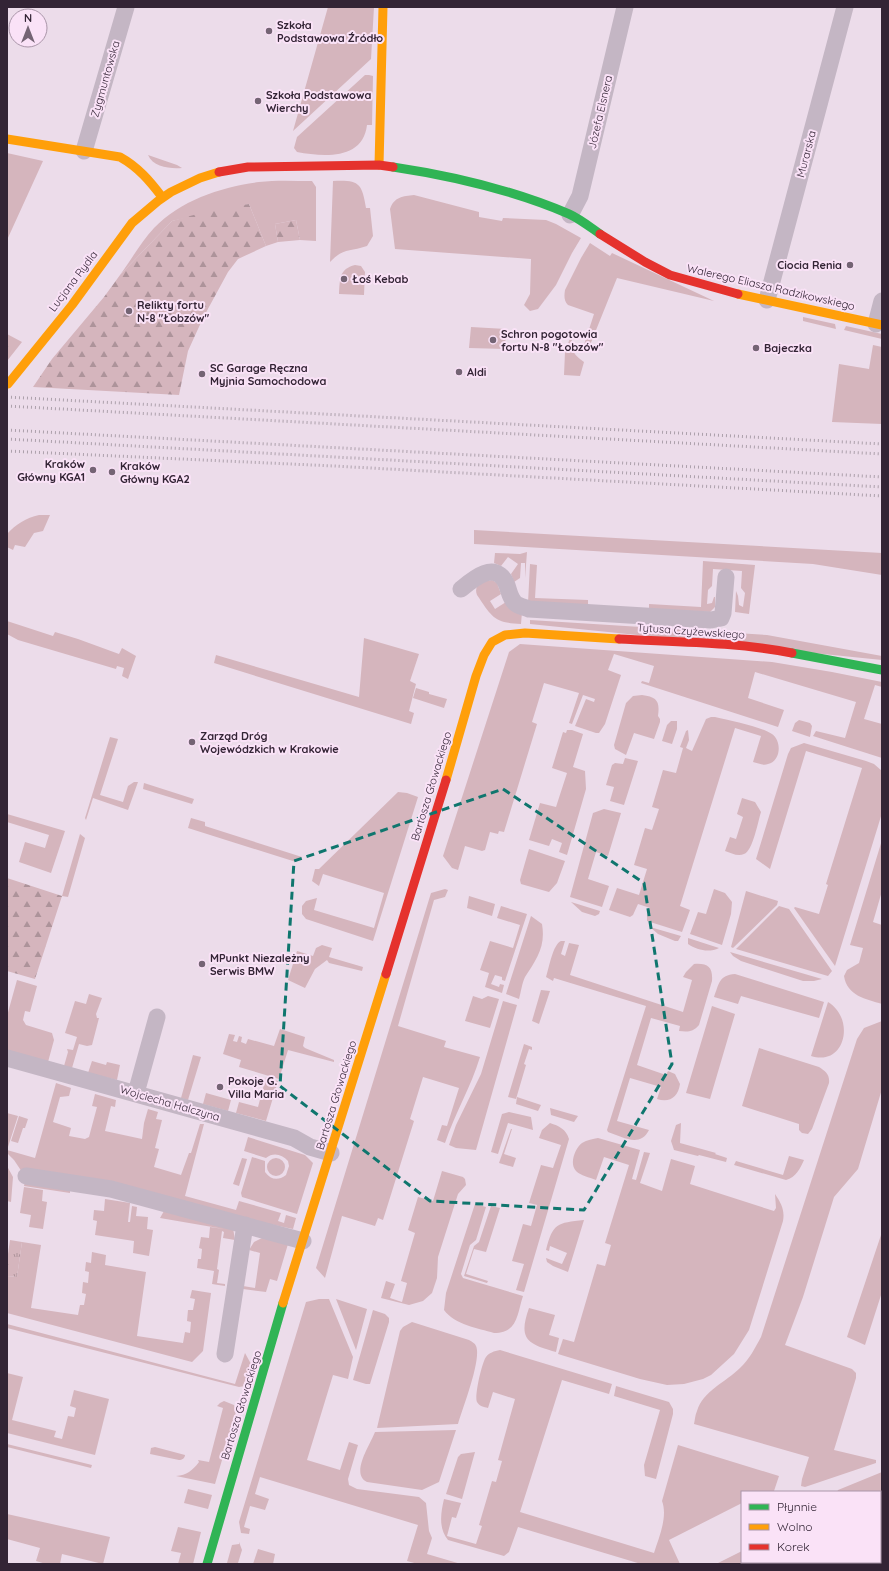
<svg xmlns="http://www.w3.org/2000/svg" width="889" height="1571" viewBox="0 0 889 1571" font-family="Quicksand,sans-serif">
<defs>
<pattern id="forest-firs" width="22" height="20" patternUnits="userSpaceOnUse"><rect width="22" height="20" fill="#d5b5bd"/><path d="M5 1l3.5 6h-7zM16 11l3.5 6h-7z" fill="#ad939a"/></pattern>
<pattern id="park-tufts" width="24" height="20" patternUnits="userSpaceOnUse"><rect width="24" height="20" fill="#d5b5bd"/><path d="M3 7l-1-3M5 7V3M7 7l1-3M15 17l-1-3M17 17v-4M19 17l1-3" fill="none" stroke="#ad939a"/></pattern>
</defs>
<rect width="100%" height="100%" fill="#ecdcea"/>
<!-- green -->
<path fill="#d5b5bd" d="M328 7H374L371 59 293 131Z
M365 75H369L373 76 372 125H367C363 160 324 157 297 152L294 148 297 137Z
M7 153 43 161 7 240Z
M148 155 177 165 182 168C170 169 153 167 148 155Z
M312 181 316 187V241L300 240 296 220 275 224 278 242 266 246 249 204 172 221 120 275C131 260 141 242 154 228 181 200 221 187 259 182 276 180 294 181 312 181Z
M333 181C358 180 362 182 366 208H370L373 236 367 246C349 252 343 248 330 262Z
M414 195 479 212V217L502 221 503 218 546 220 556 224 581 238 572 253 556 285 538 309 530 311 524 305 530 294 531 259 395 249 390 209C394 197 403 196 414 195Z
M590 243 610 256 612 253 714 301 617 278 588 350 584 345 594 314 568 305C564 301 564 296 565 290L581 258Z
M355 265 361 266 365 272 364 295 339 294C340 279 339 269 355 265Z
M803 317 835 324 836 329 803 321Z
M846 326 882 334V339L844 330Z
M471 327 506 329 505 349 469 348Z
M570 338 572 339C570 350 575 356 584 362L580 376 564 375 565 352Z
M873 345 882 347V424L832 422 839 364 869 369Z
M39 515H50L43 531 34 533 25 547 15 545 13 550 7 547V534C16 524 26 518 39 515Z
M474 530 882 553V575L813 564 474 544Z
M527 552 525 578V563H521L520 578 514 582 511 574 518 564 508 557 501 566 494 563 495 553 520 554Z
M703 561 755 565 749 614 735 612 736 591 738 596 739 605 743 607 745 593 741 588 742 571 713 569 712 586 708 590 707 604 712 603 714 597H715V607L710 612 649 609V604L701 607Z
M530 564 537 565 535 598 588 600V606L528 603Z
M492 580 497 583 501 594 490 601 495 609 506 602 522 612 521 624C494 623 492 617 477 595 473 584 483 581 492 580Z
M530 620 767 635 882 656V660L530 624Z
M7 621 53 636 55 632 78 639 119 654 122 648 136 656 128 679 122 676 124 668 117 666 116 669 18 640 7 634Z
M364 638 419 654 410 681 416 684 409 711 414 713 411 724 214 663 216 655 359 697Z
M520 644 772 662 832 672 882 682V687L875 685 864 719 882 724V758L813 736 816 731 845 738 856 702 755 672 748 698 784 710 778 727 641 683 642 681 649 683 654 666 614 654 608 670 621 675 605 724 599 733H596L575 726 586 699 594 702 595 699 583 695 572 724 569 723 579 693 544 683 532 722 537 724 504 832 499 831 498 834 490 832 485 850 482 851 465 846 458 870 452 868 443 856 509 652Z
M416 688 429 692V694L447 699 444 708 413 698Z
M642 695C657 697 660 701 658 716L660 719V722L654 739 634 733 626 755 615 749 614 745 626 703 633 696Z
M711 717H715C731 721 759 726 772 734 782 741 781 761 768 764 763 766 758 763 753 762L761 736 735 728 680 906 690 910 682 932 647 921V916L650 908 638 904 633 915 630 917 609 910 617 888 639 895 647 869 634 865 645 828 652 830 659 809 652 807 663 770 676 773 683 748 680 747 686 731 688 730 689 740 686 748 692 751 706 719Z
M799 720 810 723 812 726 810 737 792 731 795 723Z
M671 721H677V729L672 744 662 741 667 725Z
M567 730H572L583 734 573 767 585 771 586 789 567 855 559 852 562 843 552 839 549 846 529 840 540 803 556 807 567 773 552 768 563 732 566 733Z
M110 737 118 739 100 795 123 802 128 786 134 782H138L128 810 93 798 86 820 85 818Z
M804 743 866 761 874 764 882 771V813L835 966 794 908 795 907 819 914 828 885 826 884 862 768 806 751 770 869 756 859 788 754 791 748Z
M625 758 638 761 624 805 610 801 614 787 606 785 612 765 615 763 623 764Z
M144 783 194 799 192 804 143 789Z
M398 792 407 793 418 797 373 941 306 919 302 914V906L306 901 317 898 314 910 374 928 384 893 323 874 319 886 312 881 315 869H319Z
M742 798 755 802 761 812C758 821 753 851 744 854 738 857 731 853 725 851L730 837 736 839 743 817 737 814Z
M604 809 621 813 608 856 596 852 588 879 609 886 602 907 570 897 593 813Z
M7 814 65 831 51 873 19 862 25 842 45 848 49 835 7 822Z
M191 818 205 822V826L302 857 296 862 188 828Z
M80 834 85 838 68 897 62 896Z
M882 840V891L873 922 882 925V1004C866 999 847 996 844 976L847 970 859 963 863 948 850 945Z
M529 849 565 861 557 883 549 892 521 884 520 880Z
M445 889 448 890 445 897 434 900 398 1026 446 1041 444 1047 480 1057C471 1087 455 1113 445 1143L437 1140 442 1125 447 1126 459 1088 423 1077 410 1119 414 1121 383 1220 378 1218 375 1226 342 1216 325 1278 316 1268 431 893Z
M714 889 725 893 732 902 731 914 722 945 690 934 698 912 706 914Z
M746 891 778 901 777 905 733 948 731 947Z
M469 896 495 904 492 916 467 908Z
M571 902 600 911 599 914 595 916 582 912Z
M501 906 527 914 505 981 502 980V977L495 975 491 984 499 987 500 984 504 985 502 993 485 987 489 973 480 970 490 941 513 948 520 925 497 918Z
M779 906 789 909 832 971 828 976 736 949Z
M531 916 542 924C546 947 536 960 525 977 522 983 521 992 519 999L506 994Z
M650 927 681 936 678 941H675L658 934Z
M688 938 719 948C709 953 697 950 688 944Z
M561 941H565L561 954 565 956 569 943 579 945 570 975 683 1012 692 980 683 977 686 972 694 964C708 963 713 967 712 981L699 1025C693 1032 688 1032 679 1031L680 1026 651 1018 637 1065 666 1075 668 1071 675 1074 680 1084C678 1097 670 1103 657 1099L661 1087 630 1078 617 1121 649 1130C640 1148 623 1137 608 1132L607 1130 646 1006 554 978 553 981 546 977C549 968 553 944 561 941Z
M322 945 332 948 329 957 363 967 362 971 329 963 327 960 315 969 305 988 288 980 297 951 313 956 316 948Z
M730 952 822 979 814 981H803L741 961 733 956Z
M735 974 824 1002 819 1018 741 996 738 1004 714 997C719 984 719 975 735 974Z
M17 980 37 986 30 1012 25 1011 23 1020 26 1025 52 1033 54 1040 48 1062 7 1050V1016Z
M541 990 550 991 539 1024 532 1021Z
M89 994 102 998 96 1014 97 1018H99L92 1045 87 1046 79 1044 72 1068 64 1066 68 1052 67 1049 73 1050 77 1037 65 1033 75 1001 86 1004Z
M473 996 482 999 488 996 499 999 490 1028 465 1021Z
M503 1001 517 1005 476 1150 456 1148 449 1145 456 1125 481 1074Z
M828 1002C856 1019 845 1067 811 1056Z
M712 1006 735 1014 710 1099 686 1093Z
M882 1021V1089L858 1169 834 1197 803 1297 785 1345 852 1369 856 1373V1378L834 1450 876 1460V1463L805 1487 801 1486 802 1479 809 1457 694 1424C695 1420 695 1415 697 1411 703 1391 726 1382 740 1368 749 1360 755 1348 761 1337L857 1039 864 1028Z
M280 1029 305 1037 303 1046 305 1048 334 1060V1062L288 1050 279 1079 239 1067 241 1060 223 1054 229 1034 235 1035 233 1041 237 1042 239 1036 242 1037 241 1042 246 1044 248 1039 274 1046Z
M524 1044 532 1047V1050L529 1049 524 1064 526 1065 516 1099 508 1097Z
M759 1048 819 1067C825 1071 830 1074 829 1083L812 1129 808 1134 802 1133 799 1130V1124L742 1106Z
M193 1055 201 1057 188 1100 181 1098Z
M92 1061 106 1065 107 1062 120 1065 117 1080 88 1073Z
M266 1077 278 1081 266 1121 236 1113 239 1102 258 1107Z
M56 1083 71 1088 69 1096 60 1097 53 1122 71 1128 69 1136 85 1139 89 1137 97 1107 92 1106 95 1094 116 1100 115 1107 111 1106 105 1131 142 1139 144 1123 148 1109 158 1112 156 1119 162 1120 155 1148 159 1149 154 1167 181 1175 189 1153H191L200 1124H204L185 1196 236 1210 239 1201 281 1213 278 1221 284 1223 286 1215 296 1218 293 1229 22 1172 14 1160 7 1153V1113L18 1116 7 1150 35 1158Z
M206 1093 231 1100 228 1111 203 1104Z
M517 1097 541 1105 538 1111 516 1104Z
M550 1108 578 1116 574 1122 551 1115Z
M509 1112 531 1117 533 1130 508 1123 498 1154 491 1152 502 1114Z
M19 1116 28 1119 25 1128H23L18 1143 11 1141Z
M550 1123C559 1126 566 1129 569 1139L524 1292 516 1290 524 1264 512 1261 523 1224 531 1226 537 1205 529 1203 541 1165 553 1168 561 1145 539 1138 542 1130Z
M681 1123 680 1143 716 1153 715 1154 727 1158 726 1162 699 1155 698 1156 674 1150 671 1141 676 1125Z
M511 1129H512L504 1154 516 1158 513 1167 499 1163Z
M248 1137 305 1155 313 1163 297 1214 242 1197 241 1193 252 1157 265 1161V1172C271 1180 278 1181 286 1175L289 1166 288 1161C282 1154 273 1152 266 1158L244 1151Z
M598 1138 640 1150 632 1179 636 1180 644 1152 650 1153 640 1183 662 1191 671 1159 695 1166 690 1184 774 1211 776 1208 775 1194C781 1203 785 1210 783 1221L749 1330 734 1354 711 1375 703 1379 684 1384 667 1385 640 1379 558 1354 563 1339 574 1342 597 1264 605 1266 611 1245 605 1243 629 1165 604 1157 596 1180C589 1177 581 1176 576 1171 569 1164 575 1148 582 1143 587 1140 593 1139 598 1138Z
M789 1156 804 1160C800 1169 796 1177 786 1180L734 1165 736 1161 783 1175Z
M242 1158 247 1159 239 1186 233 1184Z
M267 1167a9 9 0 1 1 18 0a9 9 0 1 1-18 0Z
M7 1166 13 1177 11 1202 7 1201Z
M442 1171 463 1177 465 1179 466 1185 458 1194 438 1257 437 1278 432 1293 423 1301 409 1305 381 1298 386 1281 395 1284 390 1298 402 1302 407 1283 401 1281 415 1233 408 1230 418 1197 433 1201Z
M25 1182 70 1189V1193L24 1186Z
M24 1187 43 1190 42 1201 47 1202 43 1229 29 1227 31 1215 20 1213Z
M105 1199 130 1203 128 1222H130L132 1206 137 1207 136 1216 148 1217 147 1229 153 1230 149 1256 133 1253 134 1241 95 1235 97 1221 93 1220 94 1210 104 1211Z
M475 1204 486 1207 476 1240 470 1245 461 1274 463 1278 523 1296C517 1314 518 1333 494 1333 478 1328 455 1325 444 1310L446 1293Z
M491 1206 500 1208 486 1252 474 1249 466 1274 488 1281 487 1283 464 1276 474 1246 479 1242Z
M164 1211 233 1228 235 1240 223 1238 224 1232 222 1231 217 1269 219 1270 217 1283 225 1284V1286L212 1284 214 1271 197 1268 198 1259H201L202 1249 199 1248 201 1237 209 1238 210 1227 224 1229 160 1218Z
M584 1220 568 1272 553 1266 547 1262 546 1258 562 1264 567 1253 550 1246 549 1251 546 1250C553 1223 557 1223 584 1220Z
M882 1232V1292L865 1345 847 1337Z
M262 1238 288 1244 277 1281 270 1279 266 1292 243 1289V1286L255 1288 260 1253 249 1250 254 1242Z
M22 1242 41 1245 31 1308 78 1315 80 1305H84L86 1294 82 1293 83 1282 88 1283 89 1272 85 1271 86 1262 91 1263 92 1252 106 1255 105 1265 146 1272 137 1336 183 1343 185 1332 190 1333 191 1322 187 1321 188 1310H193L195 1299 190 1298 192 1290 211 1293 203 1351 192 1362 7 1313V1276L17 1277Z
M319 1299H329L353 1357 348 1379 333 1375 307 1460 340 1470 349 1442 358 1445 348 1479 349 1485 357 1489 419 1497 426 1503 429 1531 432 1538 427 1554 461 1564H418L407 1561 418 1525 260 1477 255 1494 269 1499 265 1510 250 1506 244 1527 250 1529 249 1534 241 1533 239 1522 306 1302Z
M336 1299 367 1309 356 1350Z
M529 1308 555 1315 549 1335 559 1338 556 1352C527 1344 518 1339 529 1308Z
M373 1310 385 1314 389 1318V1322L370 1384H366L353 1380Z
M412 1322 469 1340C472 1342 475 1343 476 1346 482 1359 462 1410 458 1424L377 1428 400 1331 403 1327Z
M7 1324 235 1384 245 1353 251 1364 245 1386 239 1387 7 1328Z
M500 1350 612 1384 609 1394 562 1380 520 1512 654 1553C659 1537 668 1517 662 1501L678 1445 779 1476 774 1491 742 1492V1503L669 1540 680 1564H641L518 1527 509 1552 504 1556 448 1540C438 1528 441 1512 444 1499L461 1503 456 1518 452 1517 447 1536 476 1544 482 1526 479 1525 492 1481 496 1482 502 1461 498 1460 515 1399 493 1392 488 1408C484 1407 479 1406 477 1402 474 1397 482 1362 486 1357 489 1353 494 1351 500 1350Z
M7 1373 23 1377 12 1420 56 1431 54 1437 62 1439 68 1416 74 1417 76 1408 70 1406 74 1390 109 1399 95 1455 7 1433Z
M616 1386 669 1402 673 1409V1414L656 1479 645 1476 644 1465 660 1410 614 1396Z
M224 1401 234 1405 236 1412 215 1484 176 1476C187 1475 192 1471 199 1462L198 1460 209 1462 223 1408 217 1406 220 1403Z
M456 1430 439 1482 422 1490 367 1482C350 1474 370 1445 375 1432Z
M7 1444 92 1465 91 1468 7 1447Z
M155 1447 185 1455C185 1458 182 1460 179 1460L150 1454 151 1448Z
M475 1452 462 1499 446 1494 458 1457 461 1454Z
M882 1472V1488L880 1495V1492H837L838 1490Z
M188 1489 212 1495 208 1509 184 1503Z
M7 1514 110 1537 103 1564 62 1554 60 1564H46L36 1561 40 1548 7 1539Z
M178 1527 201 1532 193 1564H178L181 1553 171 1551Z
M239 1542 242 1550 238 1563 240 1564 227 1563 232 1545 239 1544Z
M258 1549 275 1554 273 1564H253Z
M742 1551 741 1564H716Z"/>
<!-- forest -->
<path fill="url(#forest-firs)" d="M249 204 266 246 238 259 228 272 203 318 188 351 179 395 33 387 52 359 104 297 120 275 172 221 215 209Z
M296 220 300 240 278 242 275 224Z
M7 334 22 342 7 361Z
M7 878 62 896 35 979 7 971Z"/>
<!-- park -->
<path fill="url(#park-tufts)" d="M10 1240 22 1242 17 1277 7 1276V1261Z"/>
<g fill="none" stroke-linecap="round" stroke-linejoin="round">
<!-- street -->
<path stroke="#c4b6c4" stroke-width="17" d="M84 151 126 7
M570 215 580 196 625 7
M767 300 845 7
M876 324 882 301
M461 589C473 579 495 560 506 583 509 589 509 597 515 603 518 606 524 607 529 609L711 620 721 618 723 613 726 577
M7 1058 294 1138 310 1147 331 1153
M136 1093 157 1017
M26 1176 111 1189 303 1241
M225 1354 245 1225"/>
<!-- fast -->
<path stroke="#30b455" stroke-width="9" d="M393 167C453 176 513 190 569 214 580 219 590 227 600 234
M792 653 882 670
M207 1564 283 1303"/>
<!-- slow -->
<path stroke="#ff9f0a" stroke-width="9" d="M7 139 120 157C138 167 150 181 162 197
M379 165 383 7
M738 294 882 325
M8 384 72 305 132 223 158 201 171 192 200 178 219 172
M446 780 476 676 484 655 492 642 505 635 525 633 619 639
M283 1303 386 974"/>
<!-- jam -->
<path stroke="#e5322d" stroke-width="9" d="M219 172 248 167 379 165 393 167
M600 234 645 262 670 275 738 294
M619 639C676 642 736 642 792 653
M386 974 446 780"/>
<!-- rail -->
<path stroke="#aca0ab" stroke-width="3" stroke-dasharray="1 3" stroke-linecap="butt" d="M7 397 882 444
M7 406 882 454
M7 430 882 477
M7 439 882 487
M7 451 334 466 882 496"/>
</g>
<!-- marked area -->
<path fill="none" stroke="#0f766e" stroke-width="3" stroke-dasharray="8 5" stroke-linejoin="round" d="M503 789 644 883 672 1064 584 1210 430 1201 280 1086 294 861Z"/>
<!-- markers -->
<g fill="#746474" stroke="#fae2f7" stroke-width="1.5">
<circle cx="269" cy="31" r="4"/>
<circle cx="258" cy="101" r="4"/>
<circle cx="850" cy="265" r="4"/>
<circle cx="344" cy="279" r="4"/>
<circle cx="129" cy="311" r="4"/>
<circle cx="493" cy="340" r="4"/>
<circle cx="756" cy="348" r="4"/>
<circle cx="459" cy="372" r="4"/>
<circle cx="202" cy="374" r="4"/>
<circle cx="93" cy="470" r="4"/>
<circle cx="112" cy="472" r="4"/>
<circle cx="192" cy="742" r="4"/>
<circle cx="202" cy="964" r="4"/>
<circle cx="220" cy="1087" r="4"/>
</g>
<g text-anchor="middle" stroke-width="4" stroke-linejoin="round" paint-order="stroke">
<!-- poi labels -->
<g font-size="11" font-weight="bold" fill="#332435" stroke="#fae2f7" text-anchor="start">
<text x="277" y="29">Szkoła<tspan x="277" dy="13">Podstawowa Źródło</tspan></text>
<text x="266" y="99">Szkoła Podstawowa<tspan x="266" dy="13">Wierchy</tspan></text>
<text x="842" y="269" text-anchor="end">Ciocia Renia</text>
<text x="352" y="283">Łoś Kebab</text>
<text x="137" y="309">Relikty fortu<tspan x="137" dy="13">N-8 "Łobzów"</tspan></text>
<text x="501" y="338">Schron pogotowia<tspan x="501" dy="13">fortu N-8 "Łobzów"</tspan></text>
<text x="764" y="352">Bajeczka</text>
<text x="210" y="372">SC Garage Ręczna<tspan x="210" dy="13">Myjnia Samochodowa</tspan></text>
<text x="467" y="376">Aldi</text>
<text x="85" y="468" text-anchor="end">Kraków<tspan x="85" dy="13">Główny KGA1</tspan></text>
<text x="120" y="470">Kraków<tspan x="120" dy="13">Główny KGA2</tspan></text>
<text x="200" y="740">Zarząd Dróg<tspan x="200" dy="13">Wojewódzkich w Krakowie</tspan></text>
<text x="210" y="962">MPunkt Niezależny<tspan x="210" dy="13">Serwis BMW</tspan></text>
<text x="228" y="1085">Pokoje G.<tspan x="228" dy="13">Villa Maria</tspan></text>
</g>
<!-- street labels -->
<g font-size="11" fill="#332435" stroke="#fae2f7">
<text transform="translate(105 79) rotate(-74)" y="4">Zygmuntowska</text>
<text transform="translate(600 112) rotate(-77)" y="4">Józefa Elsnera</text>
<text transform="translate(806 154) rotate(-75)" y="4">Murarska</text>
<text transform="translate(73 281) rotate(-53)" y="4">Lucjana Rydla</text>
<text transform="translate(771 287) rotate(13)" y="4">Walerego Eliasza Radzikowskiego</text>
<text transform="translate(691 631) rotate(4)" y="4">Tytusa Czyżewskiego</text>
<text transform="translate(431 786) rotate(-73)" y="4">Bartosza Głowackiego</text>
<text transform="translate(336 1095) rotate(-73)" y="4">Bartosza Głowackiego</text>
<text transform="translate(170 1103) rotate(16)" y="4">Wojciecha Halczyna</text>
<text transform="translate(241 1405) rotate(-73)" y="4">Bartosza Głowackiego</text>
</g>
</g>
<!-- border -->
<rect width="889" height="1571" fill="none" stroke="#332435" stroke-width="16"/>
<!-- legend -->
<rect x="741" y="1491" width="140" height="72" fill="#fae2f7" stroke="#aa96a9"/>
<rect x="749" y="1504" width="20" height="6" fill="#30b455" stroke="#aa96a9"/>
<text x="777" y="1511" font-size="12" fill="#332435">Płynnie</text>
<rect x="749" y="1524" width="20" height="6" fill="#ff9f0a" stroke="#aa96a9"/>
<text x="777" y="1531" font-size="12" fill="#332435">Wolno</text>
<rect x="749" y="1544" width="20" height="6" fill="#e5322d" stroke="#aa96a9"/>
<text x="777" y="1551" font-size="12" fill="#332435">Korek</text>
<!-- north arrow -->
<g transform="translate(28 28)"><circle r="19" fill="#fae2f7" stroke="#aa96a9"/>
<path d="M0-3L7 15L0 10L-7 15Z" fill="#746474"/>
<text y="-6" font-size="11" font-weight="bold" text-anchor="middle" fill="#332435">N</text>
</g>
</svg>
